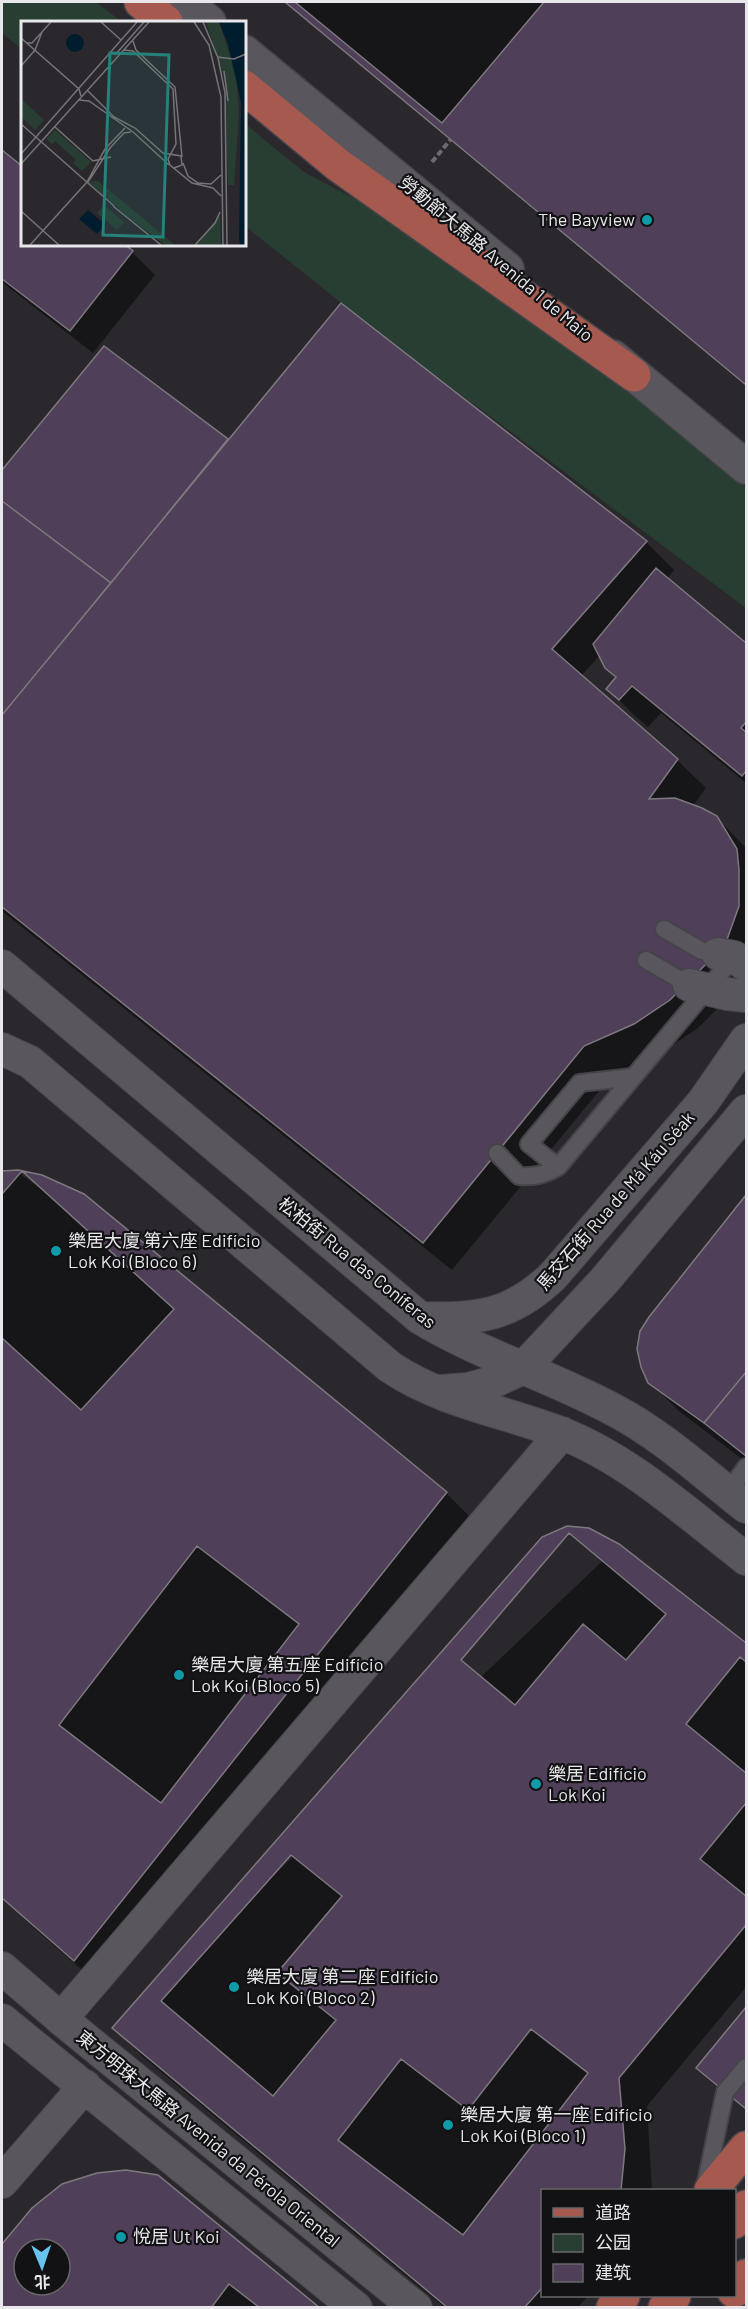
<svg xmlns="http://www.w3.org/2000/svg" width="748" height="2309" viewBox="0 0 748 2309" font-family="Barlow,'Noto Sans SC',sans-serif">
<rect width="100%" height="100%" fill="#2a282d"/>
<!-- green -->
<path fill="#283e32" d="M2 2H96L122 22H22V49L2 33Z
M244 123 304 172 468 259 746 487V608L384 337 245 226Z"/>
<!-- shadow -->
<path fill="#0007" fill-rule="evenodd" d="M284 2H746V386Z
M2 151 22 168V244L132 252 155 275 93 353 2 282Z
M341 305 646 542 674 570 667 579 746 644V783L661 713 648 727 636 717 608 689 617 678 600 655 581 676 677 760 706 788 693 806 717 818 746 848V980L698 1028 662 1052 613 1074 452 1270 2 911V472L104 348 229 441Z
M2 1172H18L446 1493 474 1521 103 1988 35 1929 2 1895Z
M746 1197V1462L679 1411 650 1382V1317Z
M619 1545 746 1645V1987L647 2106 652 2190H542V2296H588L577 2308H445L142 2056 114 2028Z
M746 2009V2109L698 2068Z
M33 2209 318 2308H2V2245ZM24 2249H60V2285H24Z"/>
<!-- building -->
<path fill="#4f3f58" stroke="#7d797f" stroke-width="1.5" fill-rule="evenodd" d="M285 2H746V385L497 178Z
M295 2H544L442 123Z
M2 150 22 166V244H124L133 251 70 331 2 279Z
M341 303 647 541 552 649 678 759 649 799 675 798 702 808 717 816 737 849 739 870V906L725 945 670 1000 634 1024 584 1046 423 1243 2 907V715Z
M104 346 228 439 111 583 2 501V470Z
M2 501 111 583 2 715Z
M656 568 746 643V722L741 728 746 732V771L742 776 632 686 619 700 606 689 616 677 605 668 593 644Z
M18 1170 42 1175 84 1194 447 1492 74 1961 2 1898V1171Z
M22 1171 174 1309 81 1410 2 1338V1194Z
M746 1195V1372L704 1423 648 1383 641 1367 637 1349 640 1331 649 1317Z
M746 1372V1456L704 1423Z
M567 1526 589 1528 619 1544 746 1643V1925L619 2078 625 2149 621 2190H542V2288L524 2308H448L112 2028 542 1537Z
M569 1533 666 1614 626 1660 583 1624 515 1705 461 1660Z
M197 1546 299 1624 161 1803 59 1725Z
M740 1657 746 1662V1773L686 1724Z
M746 1803V1896L700 1859Z
M291 1855 342 1896 277 1973 336 2020 273 2096 161 2001Z
M746 2007V2109L696 2068Z
M531 2029 588 2073 463 2235 338 2140 401 2059 468 2110Z
M126 2170 158 2175 320 2308H2V2244L32 2208 62 2184 97 2173ZM24 2249H60V2285H24Z
M229 2284 260 2308H211Z"/>
<g fill="none" stroke-linecap="round" stroke-linejoin="round">
<!-- lane casing -->
<g stroke="#464448" stroke-width="20">
<path id="lane" d="M664 929 702 951 718 954
M646 960 689 985
M497 1153 519 1176C534 1177 544 1175 558 1167L734 957
M558 1167 529 1144 580 1083 633 1077
M728 1492 746 1467
M705 2187 725 2092 746 2067"/>
</g>
<!-- street casing -->
<g stroke="#464448" stroke-width="34">
<path id="street" d="M718 954 734 957 746 965
M2 966 420 1318C481 1355 551 1376 614 1410 662 1435 704 1474 746 1507
M689 985 727 994 746 996
M2 1049 30 1062 390 1367C442 1402 504 1411 561 1433 630 1460 688 1514 746 1559
M421 1318C478 1319 510 1317 553 1276L703 1102 746 1040
M441 1391 468 1389 493 1382 523 1368 605 1280 746 1111
M2 1968 61 2019 416 2308
M61 2019 562 1433
M2 2020 356 2308
M2 2182 85 2086"/>
</g>
<!-- secondary casing -->
<g stroke="#464448" stroke-width="36">
<path id="secondary" d="M184 2 209 22
M244 52 507 269
M613 357 746 467"/>
</g>
<!-- primary casing -->
<g stroke="#464448" stroke-width="36">
<path id="primary" d="M141 2 166 22
M244 87 338 165 634 375
M711 2190 746 2148
M734 2222 746 2207
M734 2291 746 2276
M613 2308 623 2296
M665 2308 674 2296"/>
</g>
<!-- path -->
<path stroke="#6c6b6f" stroke-width="4" stroke-dasharray="6 3" stroke-linecap="butt" d="M432 162 451 139"/>
<!-- lane -->
<use href="#lane" stroke="#59575d" stroke-width="16"/>
<!-- street -->
<use href="#street" stroke="#59575d" stroke-width="32"/>
<!-- secondary -->
<use href="#secondary" stroke="#59575d" stroke-width="33"/>
<!-- primary -->
<use href="#primary" stroke="#a5594f" stroke-width="33"/>
</g>
<!-- markers -->
<g fill="#0f9aa8" stroke="#121114" stroke-width="2">
<circle cx="647" cy="220" r="6"/>
<circle cx="56" cy="1251" r="6"/>
<circle cx="179" cy="1675" r="6"/>
<circle cx="536" cy="1784" r="6"/>
<circle cx="234" cy="1987" r="6"/>
<circle cx="448" cy="2125" r="6"/>
<circle cx="121" cy="2237" r="6"/>
</g>
<g text-anchor="middle" stroke-width="4.5" stroke-linejoin="round" paint-order="stroke">
<!-- poi labels -->
<g font-size="18" fill="#e8e7eb" stroke="#121114" text-anchor="start">
<text x="635" y="226" text-anchor="end">The Bayview</text>
<text x="68" y="1247">樂居大廈 第六座 Edifício<tspan x="68" dy="21">Lok Koi (Bloco 6)</tspan></text>
<text x="191" y="1671">樂居大廈 第五座 Edifício<tspan x="191" dy="21">Lok Koi (Bloco 5)</tspan></text>
<text x="548" y="1780">樂居 Edifício<tspan x="548" dy="21">Lok Koi</tspan></text>
<text x="246" y="1983">樂居大廈 第二座 Edifício<tspan x="246" dy="21">Lok Koi (Bloco 2)</tspan></text>
<text x="460" y="2121">樂居大廈 第一座 Edifício<tspan x="460" dy="21">Lok Koi (Bloco 1)</tspan></text>
<text x="133" y="2243">悅居 Ut Koi</text>
</g>
<!-- street labels -->
<g font-size="18" fill="#e8e7eb" stroke="#121114">
<text transform="translate(496 259) rotate(40)" y="6">勞動節大馬路 Avenida 1 de Maio</text>
<text transform="translate(616 1201) rotate(-49)" y="6">馬交石街 Rua de Má Káu Séak</text>
<text transform="translate(357 1263) rotate(39)" y="6">松柏街 Rua das Coníferas</text>
<text transform="translate(208 2139) rotate(39)" y="6">東方明珠大馬路 Avenida da Pérola Oriental</text>
</g>
</g>
<!-- overview -->
<g transform="translate(21 21)">
<rect width="225" height="225" fill="#2a282d"/>
<path d="M185 1H198L215 53 218 91 213 164H207L204 60ZM0 78 23 99 14 109 0 96ZM34 109 70 141 61 150 52 142 55 139 34 120 31 123 25 118ZM71 160H77L154 224H144L105 194 68 162ZM83 184 103 201 96 209 76 192ZM199 193 200 224H175Z" fill="#283e32"/>
<path d="M198 1H225V224H219L218 217 220 81 207 23ZM45 22a9 9 0 1 1 18 0a9 9 0 1 1-18 0ZM67 189 85 204 76 213 58 198Z" fill="#001d2d"/>
<path fill="none" stroke="#767479" stroke-width="1.5" d="M80 1 100 19M173 1 188 24 200 76 202 224M182 1 197 37 204 72 206 224M0 17 58 68 60 75M112 20 115 29 154 66 161 136M6 22H11L30 1M103 29 112 30 152 68 155 123 147 138 149 144 171 162 192 167 200 175M94 34 123 1M196 36 213 38 225 33M0 45 14 29 21 11M203 50 207 80M67 70 93 96 114 107 142 132 160 135 161 144 153 147M58 79 68 80 112 111 148 144M0 103 93 185M34 106 72 140 90 136M0 133 116 1M162 142 167 155 177 162 190 163 200 154M0 143 128 1M67 161 89 127 103 112 110 111M92 185 140 224M0 190 38 224M9 224 66 161 84 128 104 107M174 224 194 202 199 191"/>
<path fill="#25817a" fill-opacity="0.15" stroke="#25817a" stroke-width="3" d="M89 32 148 34 142 216 82 214Z"/>
<rect width="225" height="225" fill="none" stroke="#e8e7eb" stroke-width="3"/>
</g>
<!-- border -->
<rect width="748" height="2309" fill="none" stroke="#e8e7eb" stroke-width="6"/>
<!-- legend -->
<rect x="541" y="2189" width="195" height="108" fill="#121114" stroke="#68676a" stroke-width="1.5"/>
<rect x="553" y="2208" width="30" height="9" fill="#a5594f" stroke="#68676a" stroke-width="1.5"/>
<text x="595" y="2219" font-size="18" fill="#e8e7eb">道路</text>
<rect x="553" y="2234" width="30" height="18" fill="#283e32" stroke="#68676a" stroke-width="1.5"/>
<text x="595" y="2249" font-size="18" fill="#e8e7eb">公园</text>
<rect x="553" y="2264" width="30" height="18" fill="#4f3f58" stroke="#68676a" stroke-width="1.5"/>
<text x="595" y="2279" font-size="18" fill="#e8e7eb">建筑</text>
<!-- north arrow -->
<g transform="translate(42 2267) rotate(178)"><circle r="28" fill="#121114" stroke="#68676a" stroke-width="1.5"/>
<path d="M0-4.5L10 22L0 15L-10 22Z" fill="#66c4ef"/>
<text y="-9" font-size="16" font-weight="bold" text-anchor="middle" fill="#e8e7eb">北</text>
</g>
</svg>
